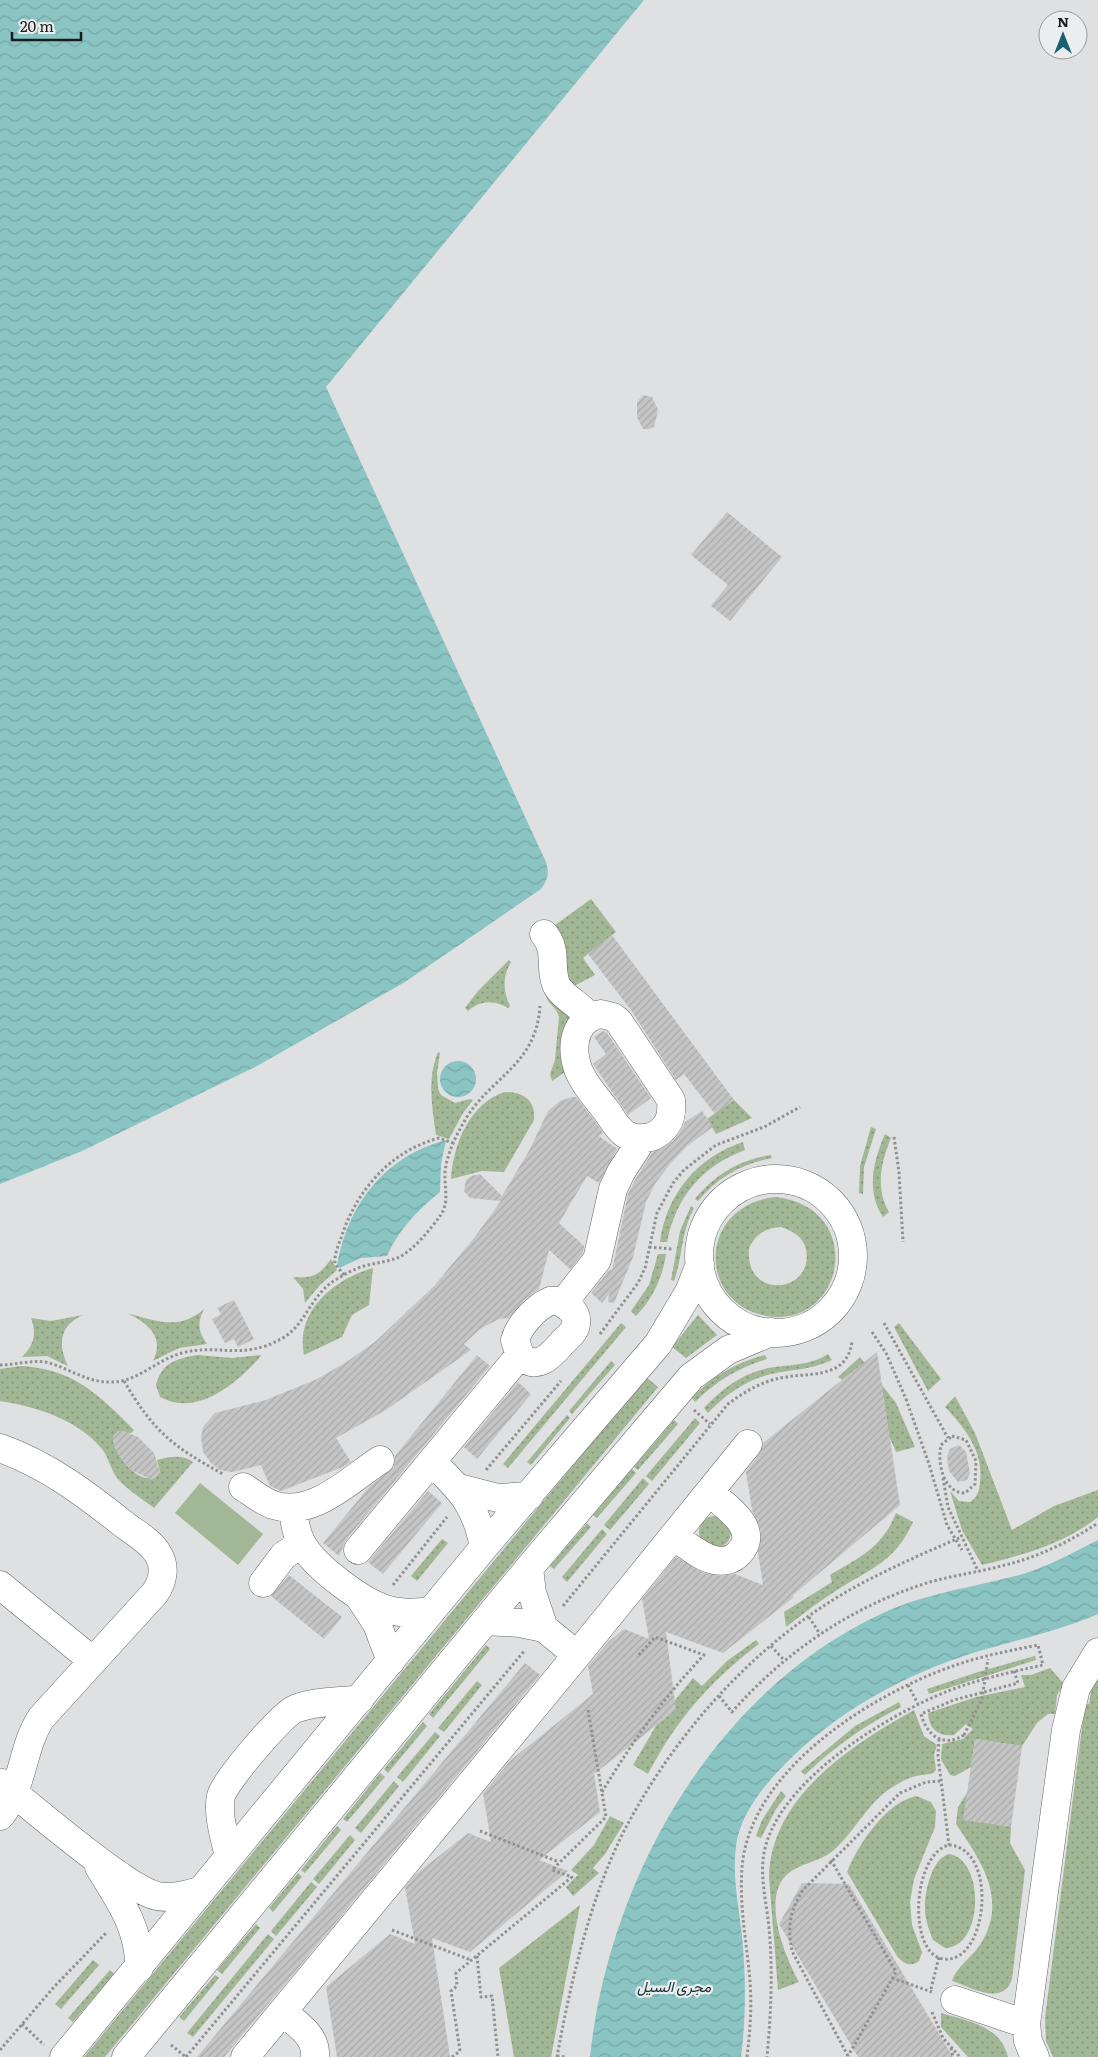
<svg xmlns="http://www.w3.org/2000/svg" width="1098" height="2057" viewBox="0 0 1098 2057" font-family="Literata,Vazirmatn,serif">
<defs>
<pattern id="green-dots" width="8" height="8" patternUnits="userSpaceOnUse" patternTransform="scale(1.25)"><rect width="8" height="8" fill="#a2b795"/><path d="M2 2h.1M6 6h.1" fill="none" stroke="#839479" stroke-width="1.8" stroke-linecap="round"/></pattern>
<pattern id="water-waves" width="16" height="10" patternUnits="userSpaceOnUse" patternTransform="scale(1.25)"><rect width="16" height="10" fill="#8ac4c3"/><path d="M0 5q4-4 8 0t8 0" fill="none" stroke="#76a8a7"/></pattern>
<pattern id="building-hatch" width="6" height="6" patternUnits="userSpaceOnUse" patternTransform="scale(1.25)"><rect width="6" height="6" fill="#c5c5c6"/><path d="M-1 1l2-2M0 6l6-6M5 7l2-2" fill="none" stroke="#a9a9aa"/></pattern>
</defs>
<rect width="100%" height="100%" fill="#dfe0e1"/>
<!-- green -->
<path fill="url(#green-dots)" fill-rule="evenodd" d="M591 899 616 932 583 958 595 975 574 986 570 985 551 928Z
M509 960 511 962C502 977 503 991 510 1006L508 1008C494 1000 481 1000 468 1011L465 1008 478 991Z
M545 986 571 1015 568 1070 552 1081 550 1074 555 1060 559 1017C555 1002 545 1007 545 986Z
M438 1052 440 1053 437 1072 438 1089 441 1095 455 1103 470 1099 473 1100 463 1113 449 1139 436 1135C432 1108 427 1079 438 1052Z
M505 1092C523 1092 536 1100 534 1120L504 1172 482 1171 451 1179C453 1146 469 1103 505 1092Z
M734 1100 752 1118 716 1134 707 1119Z
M871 1127 876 1129 864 1167 863 1194 859 1193 860 1166Z
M885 1134 891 1138C881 1162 875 1188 889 1212L883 1217C866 1192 873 1161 885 1134Z
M743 1142 745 1150C702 1166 676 1197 667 1242H660C666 1195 698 1156 743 1142Z
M771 1155 772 1158C741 1164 718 1177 698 1201L695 1199C716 1174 739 1160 771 1155Z
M775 1197C864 1206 847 1321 774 1317 698 1311 694 1207 775 1197ZM781 1227C792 1231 803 1236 806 1249 815 1294 744 1301 749 1248 756 1234 765 1228 781 1227Z
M691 1206 694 1208C681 1231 683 1256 674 1281L671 1280 680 1231Z
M658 1254H666C662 1279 653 1298 636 1316L631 1311 649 1285Z
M331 1259 337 1270 320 1285 305 1303 303 1289 293 1277C312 1279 320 1275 331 1259Z
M373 1268 369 1305 352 1315 342 1337 304 1355C295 1311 334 1279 373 1268Z
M204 1309C197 1322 198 1332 207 1344L179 1348 153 1361C165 1337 148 1323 127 1313 156 1321 179 1331 204 1309Z
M83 1315C60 1325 57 1344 68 1366L47 1356 22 1357C34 1345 37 1334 31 1318L51 1321Z
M698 1315 717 1335 686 1358 672 1347Z
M621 1323 626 1327 508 1468 503 1464Z
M899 1323 941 1379 928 1391 894 1327Z
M828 1354 832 1360C810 1370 794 1369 771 1374 746 1380 726 1394 708 1413L704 1408C722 1389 743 1373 769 1368 791 1364 809 1366 828 1354Z
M197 1355 232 1358 260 1355 261 1356C238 1382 198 1418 160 1397L156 1385C162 1362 176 1359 197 1355Z
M765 1355 767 1359C738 1368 716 1381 695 1402L692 1398C713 1376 735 1363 765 1355Z
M860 1357 896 1403 915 1447 896 1452C885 1423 863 1394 838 1377Z
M611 1361 615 1365 572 1414 569 1411Z
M21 1366C74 1369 99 1395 134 1430L131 1433 117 1432 113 1441C118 1457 135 1482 155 1478L160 1472 157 1460C169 1457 183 1454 193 1462L154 1508C142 1499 128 1490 118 1479 111 1471 109 1458 102 1449 77 1419 37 1407 0 1401V1369Z
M646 1377 658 1387 105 2057H84Z
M955 1396 975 1433 1012 1530 1054 1506 1098 1490V1517C1064 1544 1023 1555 982 1565L962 1530 950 1491 959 1501 970 1502C978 1497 979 1491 980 1482 984 1452 965 1428 945 1407Z
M567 1415 570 1418 531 1465 527 1462Z
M695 1418 700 1423 652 1481 646 1476Z
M674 1420 678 1424 638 1470 634 1467Z
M632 1469 636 1473 597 1518 593 1515Z
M643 1478 649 1484 610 1530 604 1525Z
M896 1513 913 1522C896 1560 873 1568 840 1588 821 1600 804 1613 786 1627L784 1612 832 1582 830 1575C860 1557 882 1548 896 1513Z
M699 1532a16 16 0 1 1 32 0a16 16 0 1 1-32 0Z
M587 1523 591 1527 554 1569 550 1566Z
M602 1529 607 1534 567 1582 562 1577Z
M442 1539 448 1543 417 1581 411 1576Z
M756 1640 759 1644C711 1680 676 1720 648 1774L633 1765 660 1719 693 1678 702 1686 727 1661Z
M486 1645 490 1649 433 1718 429 1714Z
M1035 1656 1036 1660 929 1694 927 1689 978 1672Z
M1050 1668 1064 1684 1057 1695 1055 1714H1048L1037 1723 1022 1746 975 1739 971 1767 955 1776 950 1775 941 1759 942 1744 963 1739 973 1729 966 1724 954 1735C938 1737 929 1729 928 1713L976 1697 1025 1687 1021 1675H1031Z
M1098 1676V2057H1053L1046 2041 1045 2018 1085 1704H1089L1091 1691Z
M477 1681 482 1685 444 1732 438 1728Z
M899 1702 901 1707C865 1725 834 1747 805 1775L801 1771 855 1726Z
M914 1710 924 1736 937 1745 934 1755 936 1770C932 1775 928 1774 922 1775 910 1776 901 1782 891 1788 867 1804 857 1828 837 1847 824 1861 804 1862 790 1872 759 1894 785 1957 799 1982L778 1990 769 1877C771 1797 850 1746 914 1710Z
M423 1722 427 1726 388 1773 384 1769Z
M435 1732 440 1736 403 1782 397 1777Z
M380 1773 385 1777 347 1822 343 1819Z
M394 1781 399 1786 361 1833 355 1828Z
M781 1791 786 1796 776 1809 761 1838 756 1836 762 1820Z
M967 1793 1011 1827 1010 1843 1025 1870 1012 1979C1003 2007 971 1987 952 1981 957 1966 971 1958 980 1945 1009 1900 981 1861 956 1824L958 1807Z
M916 1796 931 1802 936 1811 935 1827 914 1879 910 1902 912 1925 922 1952 919 1961C910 1968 903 1963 897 1956L847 1872C858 1845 885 1803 916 1796Z
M610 1816 624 1823 605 1854 593 1868 599 1873 573 1896 566 1887 578 1875 571 1870 594 1845Z
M337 1826 341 1830 305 1873 301 1870Z
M350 1835 355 1840 319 1884 313 1879Z
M949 1854C985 1859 984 1948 945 1948L933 1940C929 1930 925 1919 925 1909 924 1893 932 1858 949 1854Z
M298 1873 302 1877 273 1912 269 1908Z
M311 1882 317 1887 276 1936 271 1931Z
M580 1905 551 2057H514L499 1968Z
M256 1924 260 1928 222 1974 217 1970Z
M268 1934 274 1939 193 2037 187 2033Z
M93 1960 99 1965 61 2009 55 2004Z
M110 1970 114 1974 73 2022 68 2018Z
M215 1975 219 1978 184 2021 179 2017Z
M941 2013C968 2021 1001 2026 1008 2057H968L941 2027Z"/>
<!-- pitch -->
<path fill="#a2b795" d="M200 1483 263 1534 238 1565 175 1513Z"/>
<!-- water -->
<path fill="url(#water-waves)" d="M0 0H644L326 387 545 860C550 872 548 879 541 889L405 982 257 1066 82 1151 0 1184Z
M440 1079a18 18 0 1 1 36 0a18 18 0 1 1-36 0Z
M446 1140 441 1164 440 1192C417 1211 399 1229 387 1256L361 1258 339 1268 337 1266C347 1205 385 1156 446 1140Z
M1098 1540V1614C1058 1631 1017 1640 976 1652 903 1675 837 1711 783 1766 762 1788 740 1815 736 1846 732 1876 739 1907 742 1936 746 1976 746 2018 741 2057H590C609 1878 715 1690 883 1613 927 1593 976 1587 1023 1574 1049 1566 1074 1552 1098 1540Z"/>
<!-- building -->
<path fill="url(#building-hatch)" d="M643 395 652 397 658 410 654 427 649 429H643L637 417V402Z
M727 512 782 557 730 621 711 606 728 585 691 555Z
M612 935 734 1100 715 1114 684 1074 676 1080 631 1010 588 954Z
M603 1031 607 1033 651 1098 628 1115 593 1064 606 1054 594 1037Z
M572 1097H576L595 1121 603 1133 599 1136 617 1149 599 1183 587 1176 559 1223 584 1246 583 1253 570 1269 549 1250 539 1289 523 1301 509 1318 499 1319 480 1329 464 1344 471 1350 386 1410 336 1438 351 1462 343 1467 281 1491 270 1486 261 1465 232 1472 220 1470 211 1463 203 1452 201 1437 203 1427 215 1413 266 1400 317 1379 348 1361 376 1341 434 1286 474 1238 501 1201 470 1198 464 1191 466 1180 471 1176 480 1174 502 1196 530 1149 548 1111 560 1101Z
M702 1111 713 1127 687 1146 670 1164 655 1184 646 1202 633 1257 614 1303 608 1302 609 1294 602 1303 591 1293 610 1269 612 1271 628 1194 635 1180 652 1153 672 1142 679 1134 685 1122Z
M234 1300 254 1339 238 1347 234 1339 225 1343 212 1319 221 1314 217 1308Z
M877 1352 900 1505 792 1596 794 1597 723 1653 666 1632 676 1710 594 1774 600 1812 539 1860 568 1871 470 1952 432 1938 450 2057H337L326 1987 390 1934 415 1944 405 1887 415 1875 468 1833 491 1842 483 1793 511 1760 593 1694 588 1666 609 1641 624 1629 649 1639 642 1599 676 1557 704 1573 720 1576 735 1574 763 1585 758 1553 761 1531 752 1510 746 1472 760 1453 763 1443Z
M477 1355 490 1366 346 1540 339 1556 323 1543 369 1487 394 1467 395 1456Z
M518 1382 531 1394 477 1459 464 1447Z
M118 1431H124L138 1437 154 1453 160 1472 152 1480 131 1470 119 1456 113 1441V1436Z
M959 1445 966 1452 970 1473 967 1480 958 1482 949 1471 947 1456 950 1449Z
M428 1491 442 1503 383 1574 368 1562Z
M289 1575 342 1617 324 1639 271 1596Z
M525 1663 540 1675 295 1972 224 2057H197Z
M975 1739 1022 1746 1011 1827 963 1820Z
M802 1883 849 1884 953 2057H858L779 1924Z"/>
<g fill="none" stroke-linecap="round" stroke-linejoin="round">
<!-- minor casing -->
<g stroke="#68696a" stroke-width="29">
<path id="minor" d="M544 934C558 950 549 967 556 984 560 995 581 1006 590 1017
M601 1014 613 1017 619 1022 671 1100C672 1112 671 1123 661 1131 651 1140 636 1141 625 1134 617 1129 611 1117 606 1110 598 1100 589 1090 583 1079 569 1057 570 1019 601 1014Z
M699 1256a77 77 0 1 1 154 0a77 77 0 1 1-154 0Z
M550 1301C558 1300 562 1302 568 1307 574 1311 577 1316 576 1324 575 1332 567 1338 562 1343 551 1356 536 1372 520 1355L515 1340C519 1325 536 1307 550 1301Z
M563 1303 597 1260 613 1189 621 1172 643 1138
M0 1448C48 1465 87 1495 126 1526 137 1534 151 1542 158 1554 166 1567 163 1581 155 1593L41 1718C21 1749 24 1787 0 1816
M432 1462C461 1490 476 1505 484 1547
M243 1487C253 1493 262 1501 273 1505 313 1518 349 1480 380 1460
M459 1488 498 1498 529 1496
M293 1508C294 1521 296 1533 302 1544 315 1567 364 1604 389 1610 403 1614 417 1613 431 1611
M673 1536C686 1544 700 1557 714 1560 723 1562 733 1560 739 1553 762 1529 725 1506 709 1492
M358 1550 520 1355
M529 1568 532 1593 544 1628
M263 1583 284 1555 302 1544
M0 1585 93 1661
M360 1598 377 1624 391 1661
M485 1621 520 1623 544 1628 577 1655
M2 1783C39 1814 77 1846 117 1874 129 1882 142 1892 157 1896 173 1899 188 1895 202 1890
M229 1857C225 1838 217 1815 221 1796 225 1781 281 1715 295 1709 314 1701 339 1702 360 1699
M99 1867C119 1900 140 1928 139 1968
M955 2000 1026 2024
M283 2012C297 2024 317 2036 315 2057
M64 2057 484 1547 658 1344 689 1292 700 1264
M126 2057 529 1568 691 1377 728 1350 771 1332
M245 2057 577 1655 748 1444
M1035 2057 1028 2041 1026 2024 1066 1730 1076 1688 1098 1652"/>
</g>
<!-- path -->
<path stroke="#909091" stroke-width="3" stroke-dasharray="2.5 2.5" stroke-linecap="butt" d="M894 1137 899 1172 903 1242
M649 1247 672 1249
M344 1275 335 1264C334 1255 338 1246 341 1238 356 1191 390 1151 439 1138L453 1143
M884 1323 948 1438
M872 1332 886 1353 906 1399
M600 1334 638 1283 645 1268 657 1213 673 1183 684 1170 716 1145 764 1127 800 1107
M0 1365C15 1365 30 1360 45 1362 68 1367 85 1382 109 1382 138 1383 155 1360 182 1353 217 1343 241 1361 281 1339 306 1326 311 1293 337 1279 345 1274 354 1269 364 1266 375 1263 386 1262 397 1258 412 1252 430 1230 440 1216 450 1203 444 1187 445 1172 447 1153 456 1136 465 1120 491 1076 536 1066 540 1006
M124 1381C154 1432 172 1446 223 1474
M694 1410 710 1424
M952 1436 966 1440 976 1461 975 1484 965 1493C943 1493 937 1462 941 1445Z
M486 1470 561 1381
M943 1478 948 1507 978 1571
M393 1585 447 1517
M563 1606 728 1404C743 1393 757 1384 776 1379 805 1371 846 1382 852 1342
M809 1617 820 1634
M771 1646 784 1660
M908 1685 918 1704
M719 1696 732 1712C786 1651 852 1606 930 1582 955 1575 980 1572 1005 1565 1038 1557 1069 1542 1098 1523
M964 1735C943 1748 927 1736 921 1714L954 1700 1018 1683 1014 1671
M939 1739 938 1756 949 1845
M602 1792C632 1742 664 1697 704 1655L655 1637 637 1657
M480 1831 559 1862
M949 1845C999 1848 988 1964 944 1959 907 1955 912 1854 949 1845Z
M831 1860 896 1972 848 2056
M392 1930 471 1960
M477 1956 481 1997 492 1996 498 2057
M892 1978 932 1992
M931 1989 939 1957
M932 2012 943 2038 960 2057
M22 2024 44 2045
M171 2045 186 2057
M951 2048 953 2057
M0 2050 54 1987 107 1932
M557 2056 566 2057
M848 2056 792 1951C787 1927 790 1910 803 1890L900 1793 926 1782 942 1781
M186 2057 525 1650
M452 2057 460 2051 451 1991 457 1986 456 1973 572 1877 552 1870 606 1817 588 1710
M557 2057C570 1985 589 1903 621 1837 671 1738 750 1648 846 1592 883 1571 922 1554 961 1537
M747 2057C750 2032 752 2007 750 1981 747 1944 739 1906 742 1868 749 1771 870 1695 953 1666 981 1656 1009 1651 1038 1645L1043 1665C1011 1672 979 1679 948 1691 885 1716 769 1786 763 1861 761 1883 767 1906 769 1928 773 1971 771 2014 767 2057"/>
<!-- minor -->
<use href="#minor" stroke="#fff" stroke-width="28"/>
<!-- path-bridge -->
<path stroke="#909091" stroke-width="3" stroke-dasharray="2.5 2.5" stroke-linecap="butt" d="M906 1399 929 1464 947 1525 962 1550
M964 1735 982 1699 988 1659"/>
</g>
<g text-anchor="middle" stroke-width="4.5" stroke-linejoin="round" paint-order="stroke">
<!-- water labels -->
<g font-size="15" font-style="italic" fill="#153333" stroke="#ecedee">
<text x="674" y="1992">مجرى السيل</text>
</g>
</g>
<!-- north arrow -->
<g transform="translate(1063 35)"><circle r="24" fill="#ecedee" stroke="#98999a"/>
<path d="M0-4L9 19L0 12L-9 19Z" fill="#186070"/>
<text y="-8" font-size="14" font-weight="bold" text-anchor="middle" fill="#1b1b1c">N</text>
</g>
<!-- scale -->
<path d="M12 32v8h69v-8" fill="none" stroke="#1b1b1c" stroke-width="2.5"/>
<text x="20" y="32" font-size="15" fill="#1b1b1c" stroke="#ecedee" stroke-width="4" paint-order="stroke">20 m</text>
</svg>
